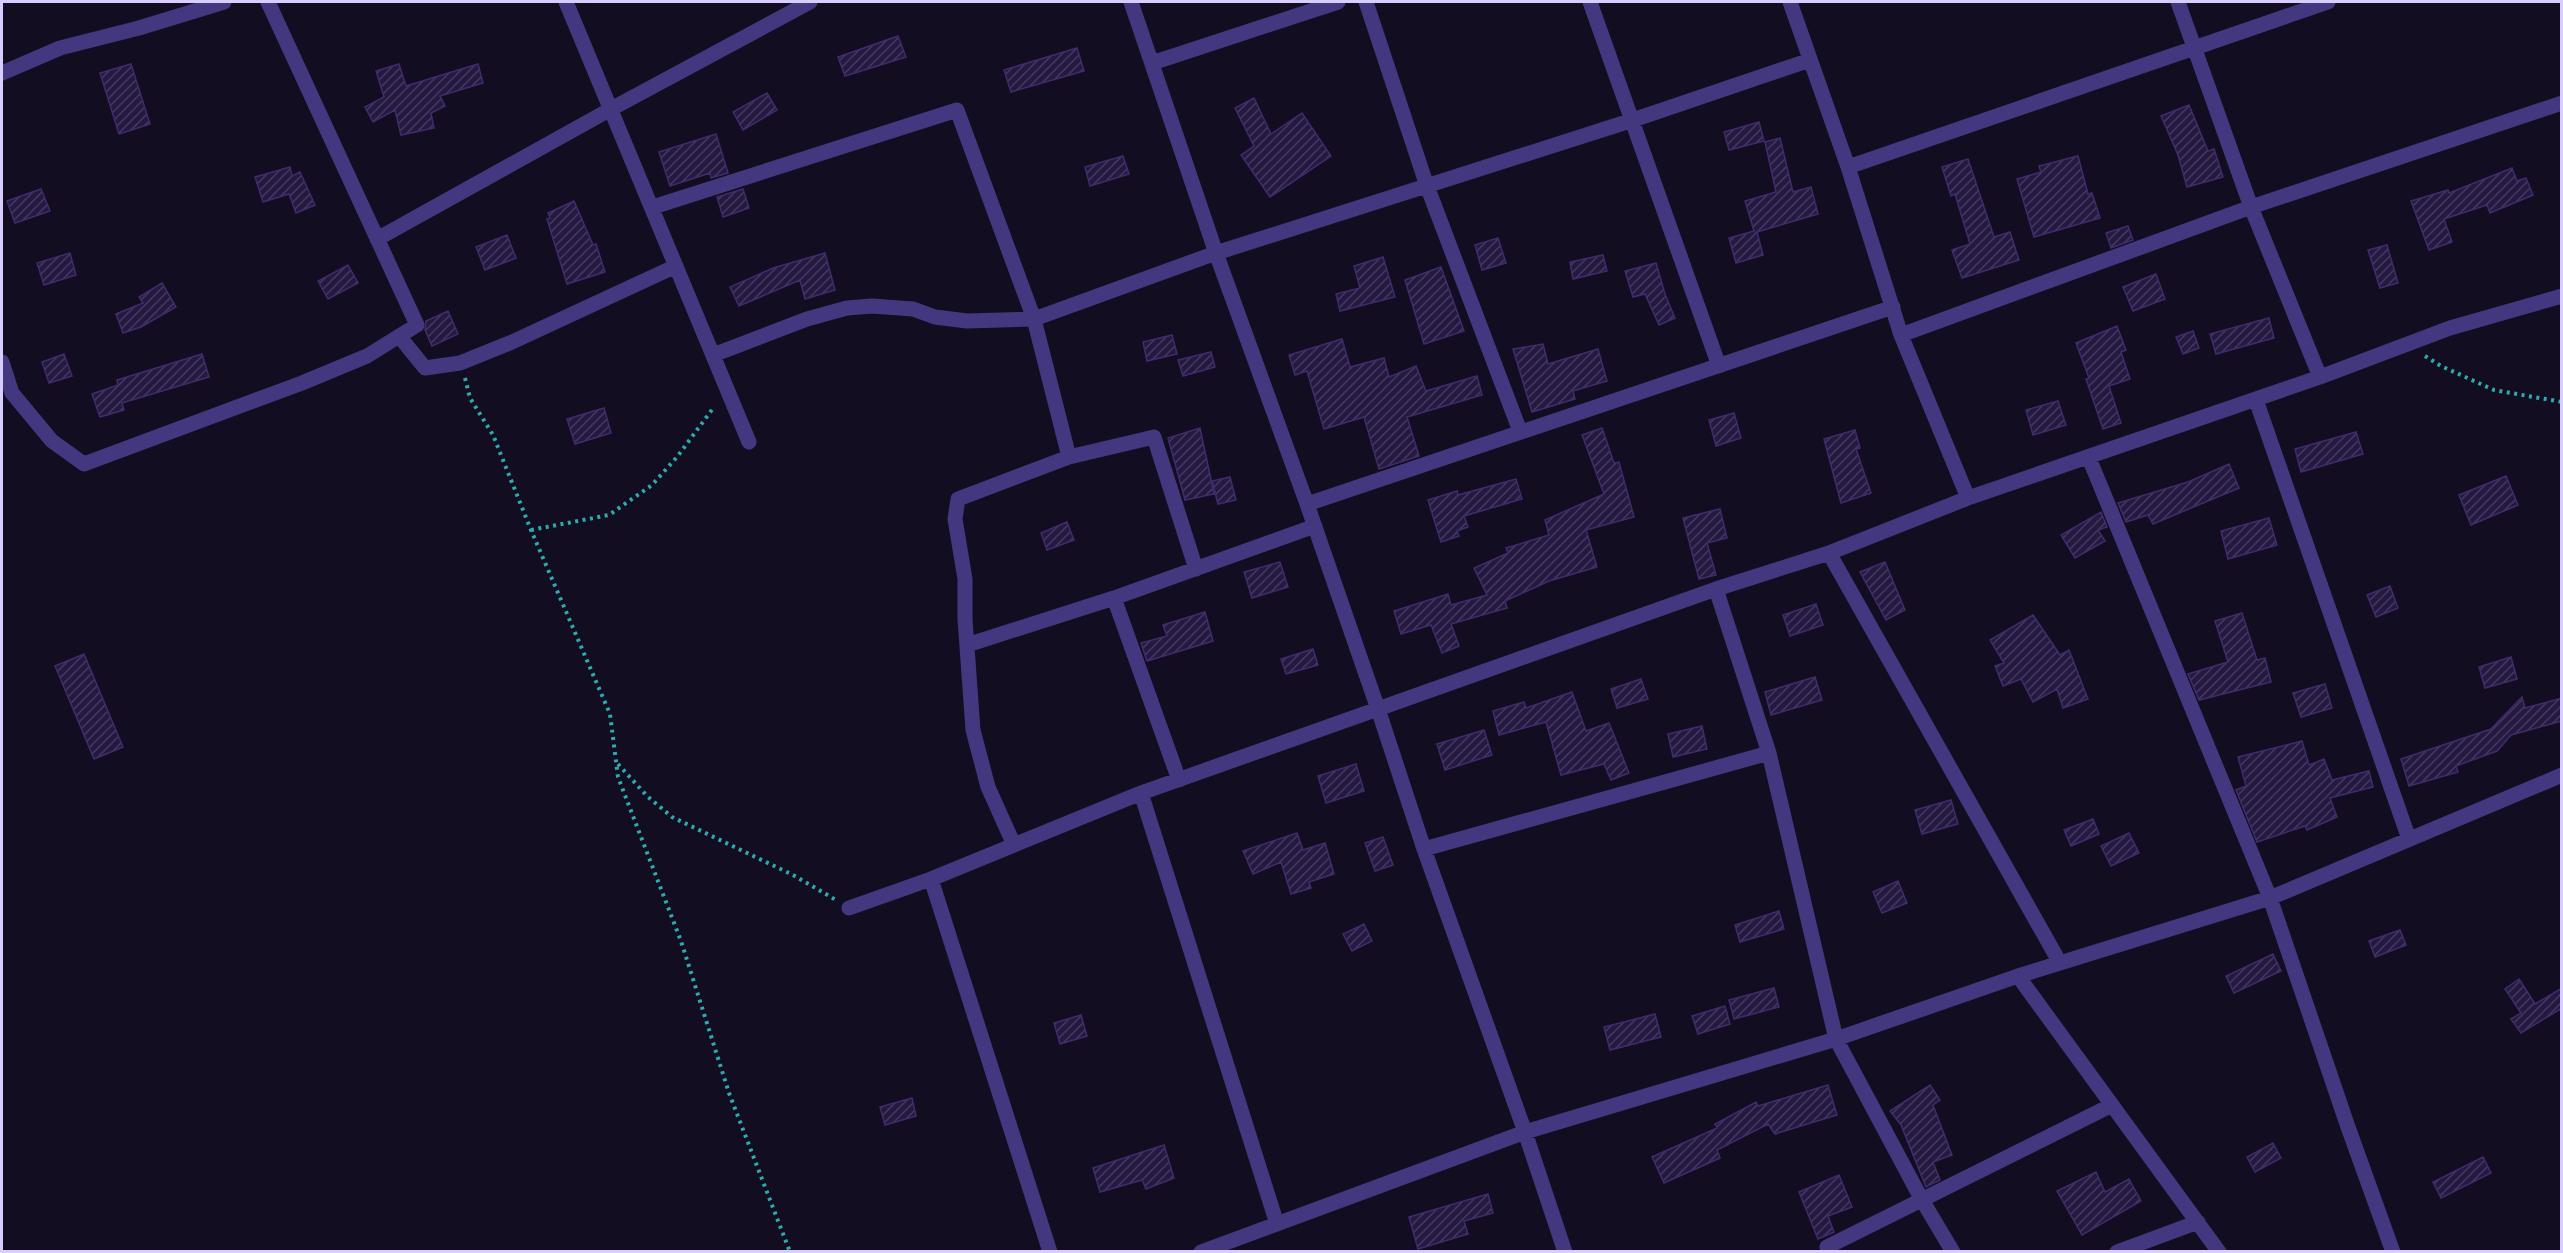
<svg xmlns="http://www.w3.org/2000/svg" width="2563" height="1253" viewBox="0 0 2563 1253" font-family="Roboto,sans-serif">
<defs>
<pattern id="building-hatch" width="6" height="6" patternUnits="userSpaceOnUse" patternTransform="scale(1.5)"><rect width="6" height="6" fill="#261941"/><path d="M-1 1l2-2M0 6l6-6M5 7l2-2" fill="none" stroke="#45395e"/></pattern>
</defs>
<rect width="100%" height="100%" fill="#120d20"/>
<!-- building -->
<path fill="url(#building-hatch)" stroke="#402c6d" stroke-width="1.5" d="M898 36 906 57 845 76 838 57Z
M1077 48 1084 71 1011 92 1004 70Z
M131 64 150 124 119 134 100 73Z
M399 64 406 86 478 64 483 83 440 96 445 106 431 113 434 128 401 135 395 110 373 122 365 107 384 97 376 71Z
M767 93 777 110 743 130 733 112Z
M1254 98 1271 134 1302 113 1331 156 1270 197 1241 155 1254 146 1235 108Z
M2189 105 2208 151 2214 149 2223 177 2187 187 2178 155 2161 116Z
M1759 122 1764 141 1729 150 1724 132Z
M716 134 728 173 711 178 710 173 670 186 659 152Z
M1780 138 1793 192 1811 187 1818 214 1757 232 1763 255 1736 263 1729 238 1754 231 1745 201 1776 192 1765 142Z
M1123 156 1129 174 1090 186 1085 167Z
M2078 156 2088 194 2092 193 2100 218 2034 237 2017 179 2041 172 2039 166Z
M1968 159 1994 237 2010 232 2019 260 1962 278 1952 250 1970 244 1955 194 1951 196 1942 167Z
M290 167 292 176 300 172 315 205 296 213 289 194 263 202 255 177Z
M2512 168 2517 181 2526 178 2533 195 2490 213 2487 205 2444 219 2452 242 2429 250 2411 201 2448 190 2449 193Z
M41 189 50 211 15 223 7 201Z
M743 189 749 208 723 217 717 197Z
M574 201 593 245 596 244 605 272 567 284 547 219 550 218 548 213Z
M2128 226 2133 240 2111 248 2106 233Z
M507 235 516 258 485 270 476 247Z
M1498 238 1506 263 1482 270 1475 245Z
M2387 245 2398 283 2380 288 2368 250Z
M70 253 76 275 44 285 37 263Z
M825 253 835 290 805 299 800 280 739 306 730 287 773 268Z
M1603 255 1607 271 1573 279 1570 262Z
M1383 257 1395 297 1340 311 1336 294 1360 288 1354 266Z
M1656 263 1665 294 1675 318 1659 325 1645 294 1633 297 1625 271Z
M348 265 358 283 328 299 318 281Z
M1441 267 1464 331 1424 344 1405 280Z
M2156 274 2165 299 2133 311 2123 287Z
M162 283 176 307 141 327 123 333 116 314 143 303 139 297Z
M448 311 458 334 432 346 425 330 426 321Z
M2269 318 2274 338 2216 354 2210 334Z
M2117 326 2126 350 2121 352 2130 379 2109 386 2121 423 2103 429 2086 379 2089 378 2076 343Z
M2193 331 2199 348 2183 354 2176 337Z
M1172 335 1177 354 1147 361 1143 342Z
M1342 339 1350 367 1384 358 1389 377 1416 366 1426 391 1477 376 1482 395 1407 417 1419 456 1379 469 1364 417 1324 429 1307 371 1295 375 1289 355Z
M1543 344 1548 364 1598 349 1607 381 1573 391 1575 399 1532 412 1513 349Z
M1211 352 1215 367 1183 376 1178 360Z
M64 354 72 376 49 383 42 362Z
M202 354 209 377 122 403 124 410 100 417 92 394 118 385 117 380Z
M2058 401 2066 425 2033 435 2026 410Z
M604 408 611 433 575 444 567 419Z
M1734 413 1741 438 1716 446 1709 420Z
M1200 428 1214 494 1185 500 1168 438Z
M1602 428 1614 463 1619 462 1634 517 1586 530 1597 567 1549 581 1505 601 1507 608 1451 624 1459 646 1442 653 1431 625 1401 634 1394 611 1448 594 1451 605 1487 595 1474 568 1508 553 1506 548 1549 535 1545 520 1604 494 1582 435Z
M1855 430 1860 448 1856 449 1871 493 1841 503 1824 439Z
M2356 432 2363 454 2301 472 2295 449Z
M2229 464 2239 488 2153 524 2148 515 2126 522 2118 503 2188 482Z
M2506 476 2518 505 2471 525 2459 495Z
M1230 477 1236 500 1218 504 1212 481Z
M1516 479 1522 499 1464 516 1468 527 1457 531 1459 536 1441 542 1428 500 1457 491 1458 495Z
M1720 509 1727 538 1707 543 1716 575 1699 579 1683 518Z
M2101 512 2107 527 2098 530 2105 541 2075 558 2061 535Z
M2269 518 2277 545 2228 559 2221 531Z
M1067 522 1074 540 1047 550 1041 533Z
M1280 562 1288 587 1252 598 1244 572Z
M1885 562 1905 610 1886 620 1860 572Z
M2390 586 2398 608 2376 617 2367 595Z
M1816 604 1823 625 1790 636 1783 615Z
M1205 612 1213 641 1147 661 1141 643 1167 636 1163 625Z
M2242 613 2257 660 2265 658 2271 682 2199 700 2188 674 2228 662 2215 621Z
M2033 615 2060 655 2069 650 2088 699 2063 708 2057 689 2033 702 2021 679 2003 686 1995 666 2004 663 1990 640Z
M1313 649 1318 665 1286 674 1281 659Z
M84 654 123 747 94 759 55 666Z
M2511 657 2517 679 2485 688 2479 667Z
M1815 677 1822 700 1771 715 1765 692Z
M1641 679 1648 699 1617 708 1611 689Z
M2325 684 2332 708 2301 717 2293 693Z
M1572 692 1586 731 1609 723 1629 773 1611 780 1604 764 1561 775 1546 722 1499 735 1493 711 1524 702 1526 708Z
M2522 697 2525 708 2562 698V721L2511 735 2497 751 2456 766 2458 772 2409 786 2401 759 2491 729Z
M1702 726 1707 749 1673 757 1668 734Z
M1484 730 1492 755 1445 770 1437 744Z
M2302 741 2309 765 2324 759 2332 780 2369 771 2373 787 2330 798 2337 817 2307 830 2305 826 2257 842 2236 790 2246 786 2238 757Z
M1356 764 1364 791 1326 803 1318 776Z
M1951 800 1958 824 1922 834 1915 810Z
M2093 819 2099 834 2071 846 2064 830Z
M1297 833 1303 850 1325 843 1334 874 1309 882 1311 888 1291 894 1281 862 1253 874 1243 851Z
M2129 833 2139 853 2111 866 2101 846Z
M1383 837 1393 865 1375 871 1365 843Z
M1898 881 1907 903 1882 913 1873 892Z
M1779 911 1784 929 1740 942 1735 925Z
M1364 924 1372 941 1352 951 1343 934Z
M2400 930 2406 945 2375 957 2369 941Z
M2273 954 2281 971 2234 993 2226 976Z
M2519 979 2535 1004 2562 988V1008L2521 1033 2511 1019 2521 1013 2505 989Z
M1774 988 1779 1007 1734 1019 1729 1000Z
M1725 1006 1730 1024 1698 1034 1692 1016Z
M1655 1014 1661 1037 1610 1050 1604 1027Z
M1081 1015 1087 1036 1060 1044 1054 1023Z
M1828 1085 1837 1115 1775 1134 1768 1124 1717 1150 1720 1158 1664 1183 1652 1157 1717 1128 1715 1124 1756 1102 1758 1106Z
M1930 1085 1940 1100 1933 1105 1952 1155 1933 1162 1940 1180 1926 1187 1901 1125 1890 1111Z
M912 1098 916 1116 885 1125 880 1107Z
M2273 1143 2281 1158 2255 1172 2247 1157Z
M1164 1145 1174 1178 1146 1189 1142 1180 1100 1192 1093 1168Z
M2483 1157 2491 1173 2441 1198 2433 1182Z
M2096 1172 2105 1192 2129 1179 2141 1201 2082 1235 2057 1191Z
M1839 1175 1852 1207 1828 1216 1834 1232 1818 1239 1799 1192Z
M1488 1194 1493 1213 1464 1221 1468 1234 1418 1249 1409 1217Z"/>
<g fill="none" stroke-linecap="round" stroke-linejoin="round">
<!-- path -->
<path stroke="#2fa9b0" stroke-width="4" stroke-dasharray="3 4.5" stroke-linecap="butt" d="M2425 356 2441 366 2494 390 2562 402
M465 378 470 398 493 435 531 530 610 714 618 777 681 941 729 1093 790 1252
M531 530 609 515 652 485 677 457 714 407
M618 764 647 796 672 817 793 875 836 900"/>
<!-- minor -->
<path stroke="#43387f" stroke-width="15" d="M566 2 749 442
M1131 2 1216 253 1307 504 1378 709 1424 849 1525 1132 1565 1252
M1366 2 1427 186 1520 431
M1590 2 1719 366
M1790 2 1848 167 1901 335 1968 498
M2178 2 2251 207 2320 377
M1152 63 1338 2
M2 73 60 48 139 28 224 2
M1848 167 2328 2
M653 207 957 110 1034 319 1069 457 958 499 955 519 965 579V619L973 730 988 787 1014 845
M377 239 611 109 810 2
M1901 335 2251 207 2562 103
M399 336 425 368 460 363 512 342 676 266
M713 355 807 319 847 308 872 306 913 309 935 317 967 321 1034 319 1216 253 1633 120 1810 60
M2 362 12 393 52 441 84 464 302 383 367 356 417 325 268 2
M2256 400 2409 839
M1069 457 1154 437 1196 569
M2089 458 2270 898 2348 1127 2393 1252
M1307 504 1893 307
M1829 553 2060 963
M1716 589 1769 753 1836 1039 1922 1200 1953 1252
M1114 598 1315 526
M967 645 1114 598 1179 780
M1141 793 1277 1224
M1424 849 1769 753
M931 879 1050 1252
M849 908 931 879 1141 793 1716 589 1829 553 1968 498 2320 377 2450 328 2562 296
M2018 976 2219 1252
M1827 1247 2112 1105
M1201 1252 1525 1132 1836 1039 2018 976 2270 898 2562 775
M2117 1252 2198 1222"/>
</g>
<!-- border -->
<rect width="2563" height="1253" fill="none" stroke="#d8cdfe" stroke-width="6"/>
</svg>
